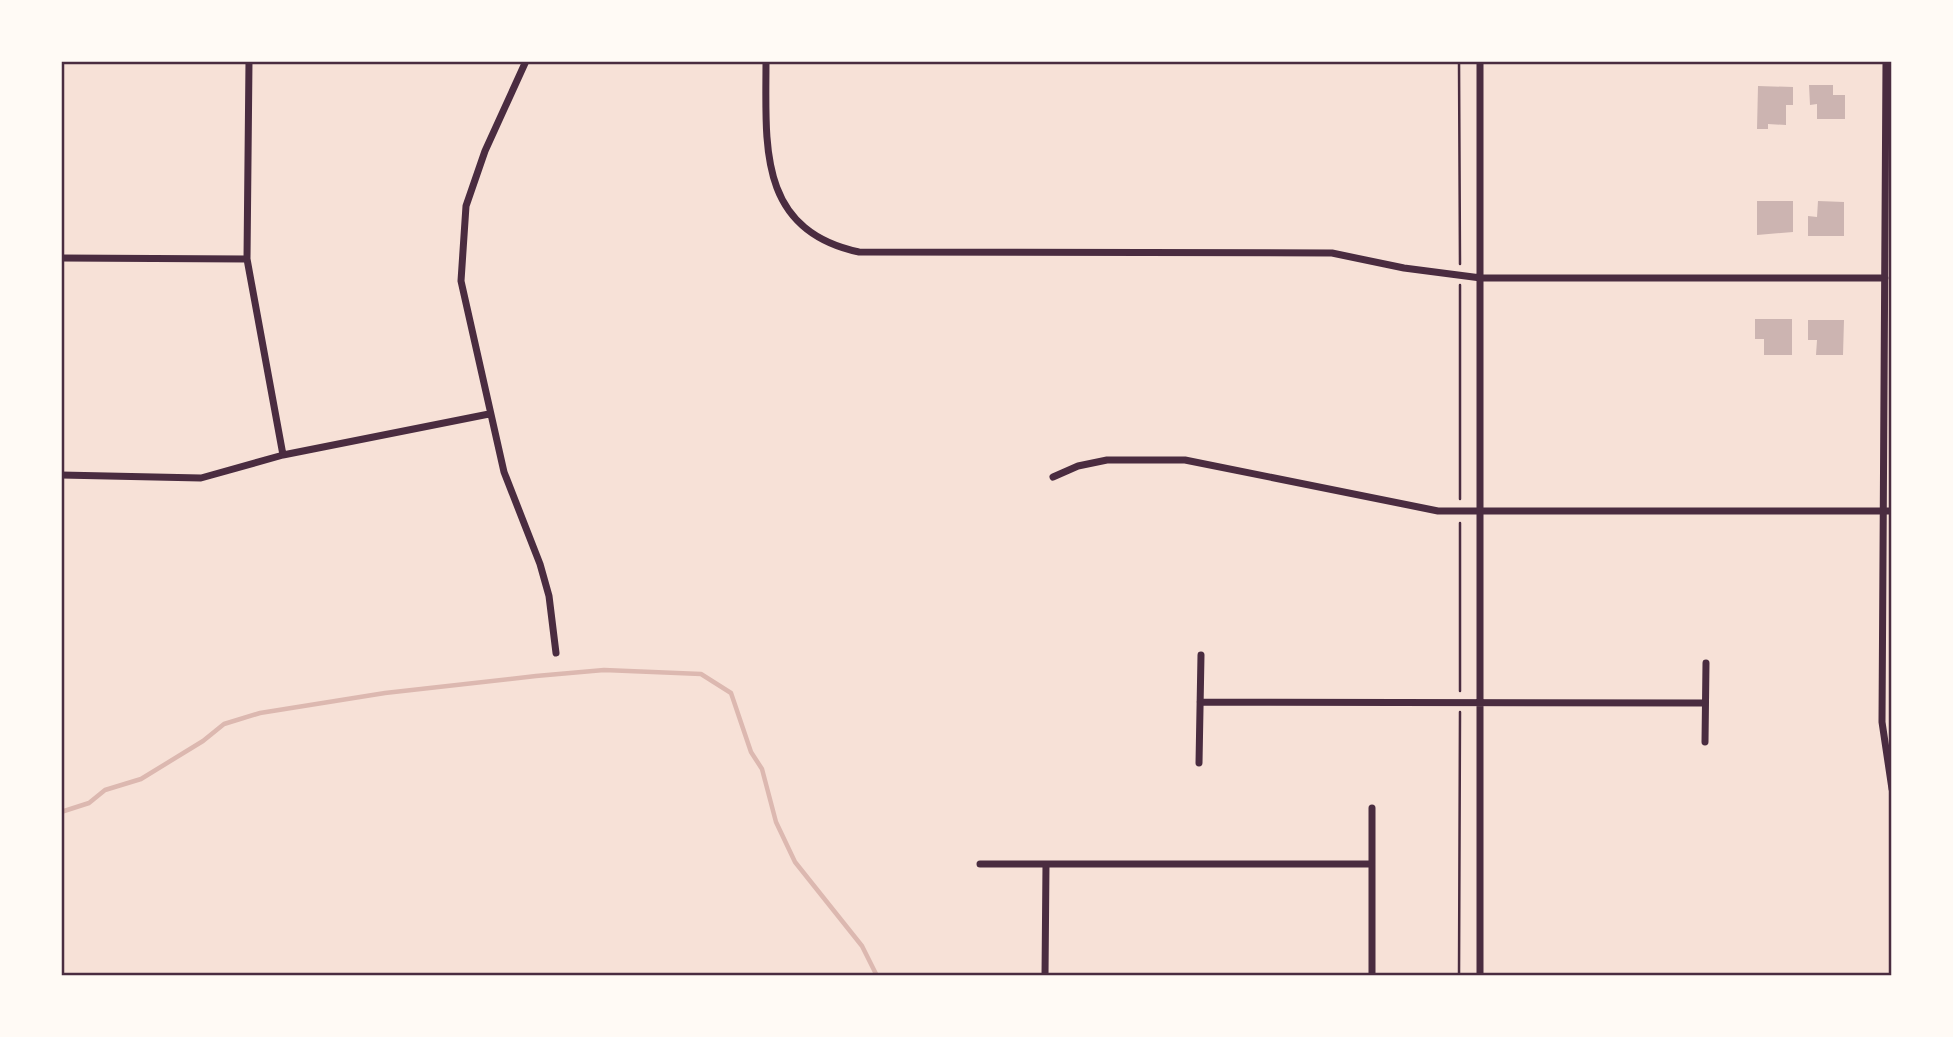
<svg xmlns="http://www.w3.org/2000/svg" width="1953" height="1037" viewBox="0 0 1953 1037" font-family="'Work Sans',sans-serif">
<rect width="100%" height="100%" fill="#f7e1d7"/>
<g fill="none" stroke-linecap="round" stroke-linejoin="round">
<!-- stream -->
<path stroke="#dcb8b0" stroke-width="4.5" d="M61 812 89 803 105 790 141 779 203 741 224 724 260 713 385 693 536 676 604 670 701 674 731 693 751 752 762 769 776 822 795 862 862 946 877 976"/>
</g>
<!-- building -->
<path fill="#ccb4b1" d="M1809 85H1833V95H1845V119H1817V104L1810 105Z
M1758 86 1793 87V105H1786V125L1768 124V129H1757Z
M1757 201H1793V232L1757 235Z
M1818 201 1844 202V236H1808V216L1817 217Z
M1755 319H1792V355H1764V339H1755Z
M1808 320H1844L1843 355H1816L1817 340H1808Z"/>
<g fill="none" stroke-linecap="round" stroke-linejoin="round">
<!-- path -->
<path stroke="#4a2c40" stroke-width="2.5" d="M1459 61 1460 264
M1460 285V499
M1460 691V523
M1459 976 1460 712"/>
<!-- minor -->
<path stroke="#4a2c40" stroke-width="7" d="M249 61 247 259 283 455
M526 61 485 151 466 206 461 281 504 472 540 564 549 596 556 653
M766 61C766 145 757 230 859 252L1332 253 1404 268 1481 278H1885
M1480 61V976
M1886 61 1882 722 1892 789
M61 258 247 259
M61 475 201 478 283 455 489 414
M1053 477 1078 466 1107 460H1185L1438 511H1892
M1200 702 1704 703
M1705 742 1706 663
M1199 763 1201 655
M1372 808V976
M980 864H1372
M1045 976 1046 864"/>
</g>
<!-- border -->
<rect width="1953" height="1037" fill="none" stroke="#fffaf5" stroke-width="126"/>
<rect x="63" y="63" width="1827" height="911" fill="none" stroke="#4a2c40" stroke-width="2.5"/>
</svg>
